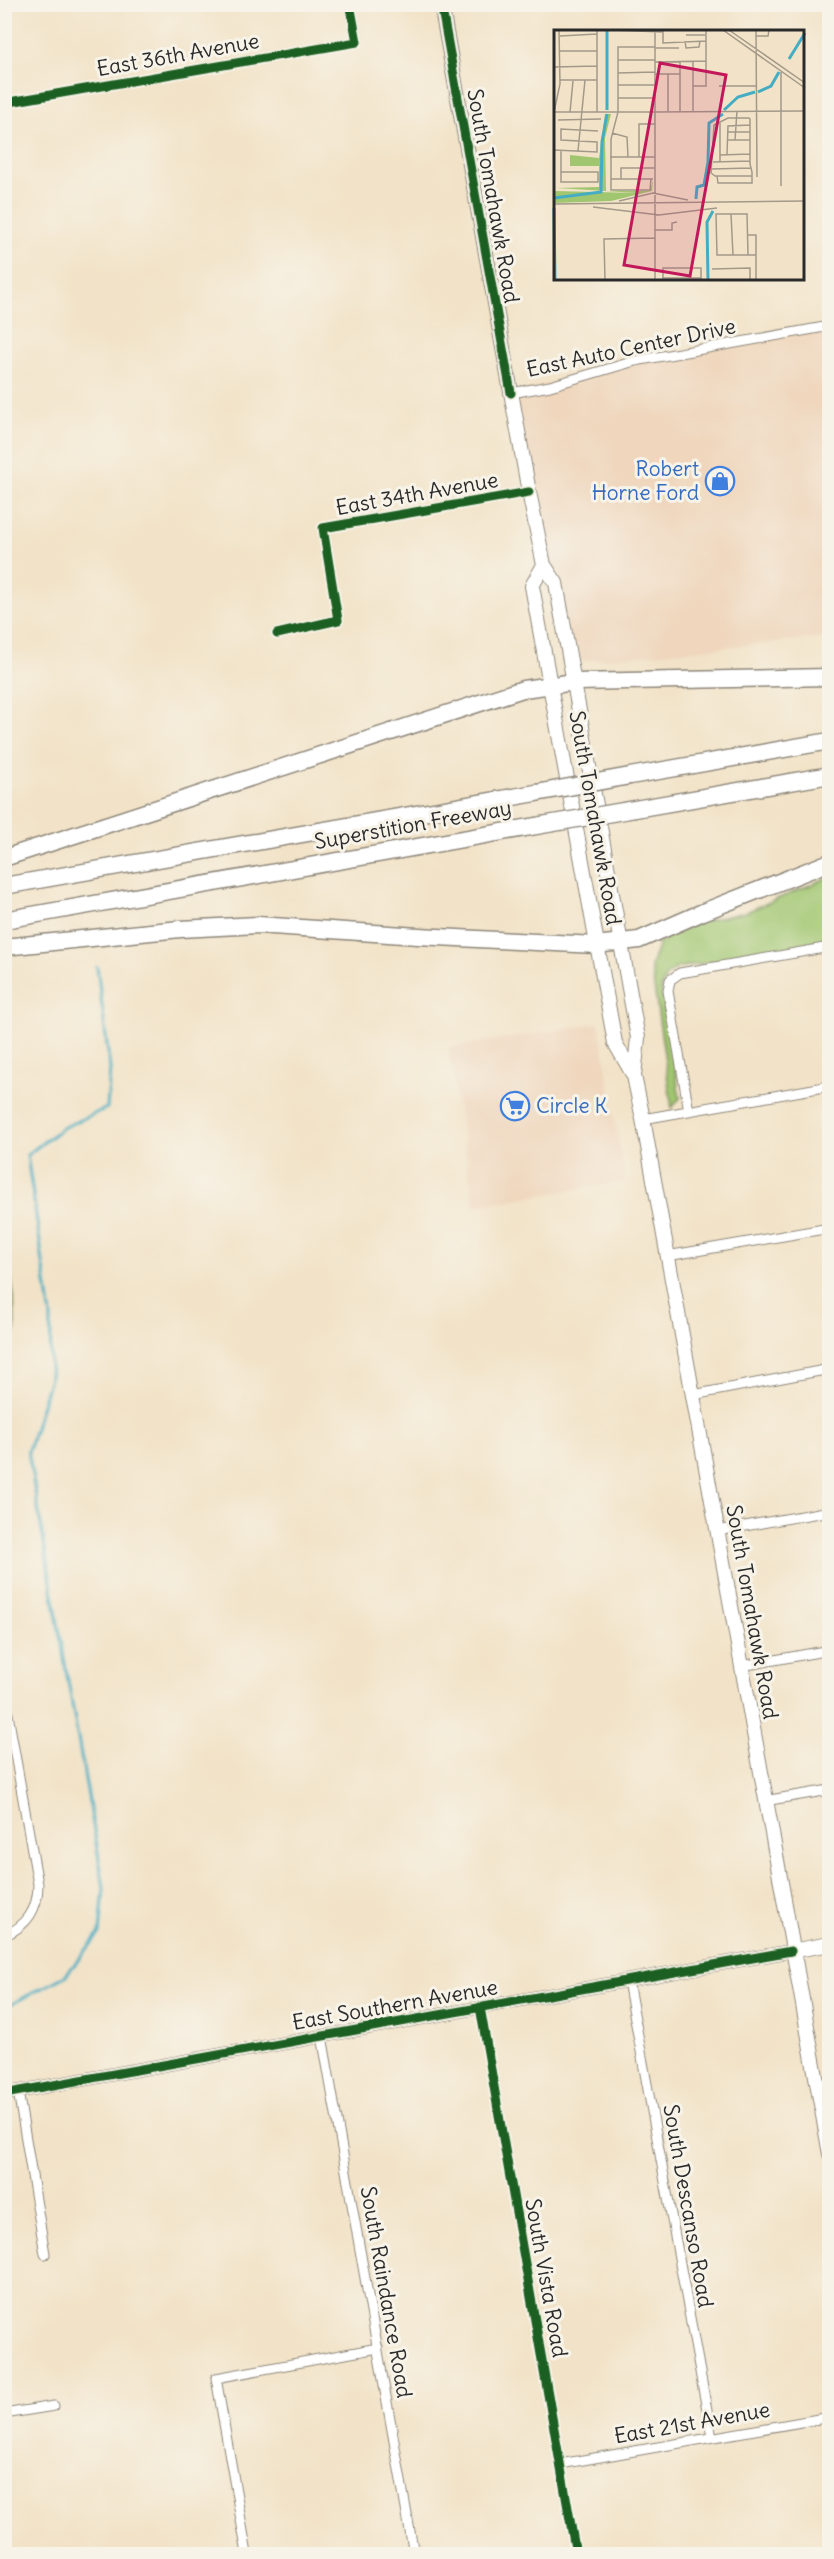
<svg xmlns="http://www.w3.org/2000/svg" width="834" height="2559" viewBox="0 0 834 2559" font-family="Delius,sans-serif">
<rect width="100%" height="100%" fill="#f7f3e8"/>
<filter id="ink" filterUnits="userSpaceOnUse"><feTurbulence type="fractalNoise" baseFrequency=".0167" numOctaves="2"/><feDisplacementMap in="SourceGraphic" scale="12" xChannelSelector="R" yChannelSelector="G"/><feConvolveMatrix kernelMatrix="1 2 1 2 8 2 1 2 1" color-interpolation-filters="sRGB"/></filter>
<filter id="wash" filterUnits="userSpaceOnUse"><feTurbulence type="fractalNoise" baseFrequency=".008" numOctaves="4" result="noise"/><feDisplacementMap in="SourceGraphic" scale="24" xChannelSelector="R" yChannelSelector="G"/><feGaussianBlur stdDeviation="1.35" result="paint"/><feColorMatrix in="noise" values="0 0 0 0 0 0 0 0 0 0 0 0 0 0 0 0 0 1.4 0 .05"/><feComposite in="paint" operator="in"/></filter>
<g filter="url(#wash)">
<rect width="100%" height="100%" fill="#f2e3c8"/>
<!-- built -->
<path fill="#efd6bc" d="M829 326V637L571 662 556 583 544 565 511 393 635 361Z
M599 1023 625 1181 475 1206 448 1048Z"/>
<!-- green -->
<path fill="#a0c670" stroke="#66784e" stroke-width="1.5" d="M829 877V941L677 968 666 976 661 988 680 1098 672 1108 651 966 659 944 669 936 699 922 746 912Z
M5 1240 14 1297 15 1332 5 1334Z"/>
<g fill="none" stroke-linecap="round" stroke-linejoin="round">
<!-- stream -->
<path stroke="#44adc3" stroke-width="3" d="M4 2008 65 1976 100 1933 104 1888 28 1451 50 1378 51 1316 27 1155 62 1128 107 1108 110 1069 97 967"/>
</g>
</g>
<g filter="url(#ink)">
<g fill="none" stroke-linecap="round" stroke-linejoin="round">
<!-- minor casing -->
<g stroke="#8e877a" stroke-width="11">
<path id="minor" d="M4 103 357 42 350 4
M511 393 550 386 635 361 830 326
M277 634 338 620 323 528 529 492
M689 1111 668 991 670 980 680 973 830 947
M643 1119 830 1086
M667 1256 830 1228
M693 1395 830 1369
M717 1531 830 1511
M741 1666 830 1650
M4 1692 38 1884C38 1909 28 1925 4 1936
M764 1801 830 1790
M628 1981 712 2437
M480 2007 576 2554
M322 2036 414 2554
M18 2091 45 2254
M4 2414 54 2406
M560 2464 830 2417
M247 2554 216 2378 378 2348"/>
</g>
<!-- tertiary casing -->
<g stroke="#8e877a" stroke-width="14">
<path id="tertiary" d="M4 2094 791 1951"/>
</g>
<!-- secondary casing -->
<g stroke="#8e877a" stroke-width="16">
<path id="secondary" d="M441 4 529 492 544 565 556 583 638 1038 634 1076
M544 565 532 586 615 1043 634 1076 643 1119 830 2154
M791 1951 830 1944"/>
</g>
<!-- motorway casing -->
<g stroke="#8e877a" stroke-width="19">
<path id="motorway" d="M630 776 830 741
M635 809 830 775
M4 858 523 689 575 682 830 677
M4 886 536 793
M4 920 542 825
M4 947 180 929 258 925 418 936 596 945 639 940 703 912 830 862"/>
</g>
<!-- minor -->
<use href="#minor" stroke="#fff" stroke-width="9"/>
<!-- tertiary -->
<use href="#tertiary" stroke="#fff" stroke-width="12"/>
<!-- secondary -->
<use href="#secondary" stroke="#fff" stroke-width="14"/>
<!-- motorway -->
<use href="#motorway" stroke="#fff" stroke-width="16"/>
<!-- motorway-bridge casing -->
<g stroke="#8e877a" stroke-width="19" stroke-linecap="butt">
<path id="motorway-bridge" d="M536 793 630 776
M542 825 635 809"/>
</g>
<!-- motorway-bridge -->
<use href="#motorway-bridge" stroke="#fff" stroke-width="16"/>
<!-- cycleway casing -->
<g stroke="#f7f3e8" stroke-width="13">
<path id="cycleway" d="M441 4 511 393
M4 103 357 42 350 4
M277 634 338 620 323 528 529 492
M480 2007 576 2554
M4 2094 791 1951"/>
</g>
<!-- cycleway -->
<use href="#cycleway" stroke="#1b5e20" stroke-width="9"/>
</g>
</g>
<!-- icons -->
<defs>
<g id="shop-ring" transform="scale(1.5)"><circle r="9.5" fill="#f7f3e8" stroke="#3f7fe0" stroke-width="1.5"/><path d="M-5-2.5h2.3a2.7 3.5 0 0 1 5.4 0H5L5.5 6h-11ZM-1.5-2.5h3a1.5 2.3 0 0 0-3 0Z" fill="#3f7fe0"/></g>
<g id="supermarket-ring" transform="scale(1.5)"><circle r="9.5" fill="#f7f3e8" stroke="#3f7fe0" stroke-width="1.5"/><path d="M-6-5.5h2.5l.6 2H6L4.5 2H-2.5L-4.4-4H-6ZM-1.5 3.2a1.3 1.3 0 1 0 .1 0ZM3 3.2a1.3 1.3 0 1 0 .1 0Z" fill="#3f7fe0"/></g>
</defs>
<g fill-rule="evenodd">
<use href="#shop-ring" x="720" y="481"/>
<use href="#supermarket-ring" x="515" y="1106"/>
</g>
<g text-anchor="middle" stroke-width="6" stroke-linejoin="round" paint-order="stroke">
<!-- street labels -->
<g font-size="21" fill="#2b2b2b" stroke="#f7f3e8">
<text transform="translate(178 55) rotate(-10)" y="7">East 36th Avenue</text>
<text transform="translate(493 196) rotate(80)" y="7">South Tomahawk Road</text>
<text transform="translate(631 348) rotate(-12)" y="7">East Auto Center Drive</text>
<text transform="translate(417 494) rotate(-10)" y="7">East 34th Avenue</text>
<text transform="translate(595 818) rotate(80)" y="7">South Tomahawk Road</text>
<text transform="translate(413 825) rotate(-10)" y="7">Superstition Freeway</text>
<text transform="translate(752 1612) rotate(80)" y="7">South Tomahawk Road</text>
<text transform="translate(395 2005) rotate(-10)" y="7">East Southern Avenue</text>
<text transform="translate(688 2206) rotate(80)" y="7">South Descanso Road</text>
<text transform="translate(546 2278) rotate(80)" y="7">South Vista Road</text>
<text transform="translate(386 2292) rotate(80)" y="7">South Raindance Road</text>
<text transform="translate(692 2423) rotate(-10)" y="7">East 21st Avenue</text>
</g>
<!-- shop labels -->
<g font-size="21" fill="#366cbe" stroke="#f7f3e8" text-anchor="end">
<text x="699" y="476">Robert<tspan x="699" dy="24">Horne Ford</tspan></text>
<text x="536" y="1113" text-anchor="start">Circle K</text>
</g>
</g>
<!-- overview -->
<g transform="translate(554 30)">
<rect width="250" height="250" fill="#f2e3c8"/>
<path d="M51 84H57L51 108 52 161H96L99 150 98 161 57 171 0 173V161L83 163 3 158 45 157V136H16V125L45 128Z" fill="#a0c670"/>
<path fill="none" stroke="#44adc3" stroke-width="3" d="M53 0V80M235 29 251 3M204 62 217 56 225 42M170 80 184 67 201 62M0 168 47 162 48 112 53 84M142 169 143 157 150 155 154 132 155 93 169 84M0 178 1 250M154 250 153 192 159 181"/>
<path fill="none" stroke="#a29989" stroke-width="1.5" d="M43 0V82M58 0 108 2M101 0V250M109 0V13L152 11M169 0 251 58M175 0 251 53M202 0 203 147M132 5H151M6 6 43 4M202 6H214L215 0M131 11 132 18 145 17 146 11M101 18H125M6 21H43M64 30H101M101 32 152 31M139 32V81M0 37 43 36M64 43 101 42M101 44H126M114 44V81M6 50H43M64 55H101M139 56H152V0M165 56H202M64 68H101M126 81V32M0 82 6 54 5 0M0 82H101M16 82 19 51M101 82 251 81M4 90 47 89M166 93V132M173 102H196M58 103 73 107 74 127M173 110H196M181 110 183 81M0 120 43 122V112L7 110V99L44 101M7 120V152H44V142H7M24 121 31 50M173 124 174 96 196 95M166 125 196 124M56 127H101M85 127V94H101M159 132 196 131M157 139 197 138M163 146 164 153H198V142L196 134V89L195 88H174L160 95 157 143 161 146H198M57 149H99M67 149V138H101M97 149 96 160H57V109L64 82V17H101M227 156V42M65 171 99 163 134 170M0 174 251 171M39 177 105 185 163 178M177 184 179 225M101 200H118V193L123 192M193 205H202V250M194 225 193 184H162L163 225H202M158 239 196 238V250M109 248H147M51 250 50 209 101 208M109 250V238H147V250"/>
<path fill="#c2185b" fill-opacity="0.15" stroke="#c2185b" stroke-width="3" d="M106 33 172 45 136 246 70 235Z"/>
<rect width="250" height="250" fill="none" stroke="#2b2b2b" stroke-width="3"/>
</g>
<!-- margin -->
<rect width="834" height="2559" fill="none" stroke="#f7f3e8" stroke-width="24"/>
</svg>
